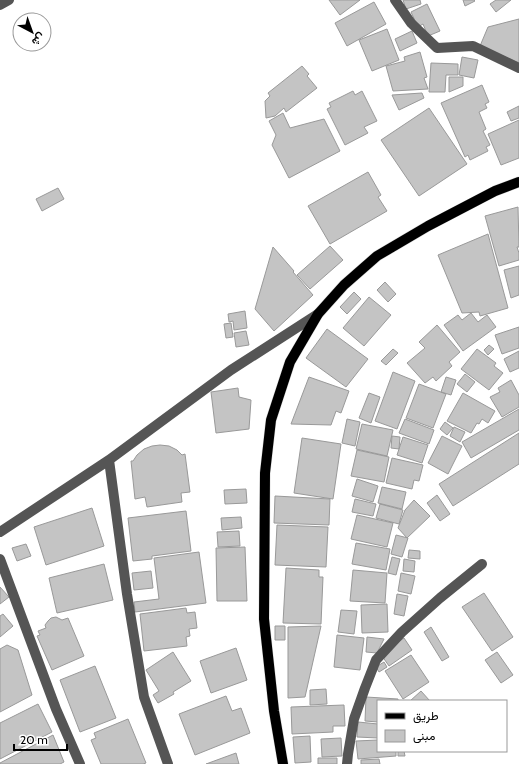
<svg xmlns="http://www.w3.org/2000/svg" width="519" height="764" viewBox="0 0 519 764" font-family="Cabin,Vazirmatn,sans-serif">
<rect width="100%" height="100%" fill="#fff"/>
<!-- building -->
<path fill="#c4c4c4" stroke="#999" d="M329 0H360L340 15Z
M403 0H420L421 4 406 9Z
M463 0H474L475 1 465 6Z
M496 0H511L496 12 490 4Z
M374 2 386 24 347 46 335 23Z
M427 4 440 31 428 36 423 24 418 27 411 12Z
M519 19V63L480 46 488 27Z
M387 29 399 60 372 71 359 40Z
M412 31 417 43 400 51 395 39Z
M420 52 427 77 424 78 428 89 393 91 386 66 405 61 404 57Z
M462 57 478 60 474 78 459 75Z
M431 63 458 64V75H446L445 92H429Z
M302 66 309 74 307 76 317 88 286 112 284 108 275 116 266 118 265 101 270 96 268 93Z
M449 77H463V86L449 92Z
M482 85 489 102 485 104 487 108 479 112 486 129 483 131 490 145 486 147 488 151 470 160 468 155 465 157 441 103Z
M353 91 355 95 362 91 377 121 364 127 368 133 345 145 327 109 331 107 329 103Z
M422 93 424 98 399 110 392 95Z
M519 106V118L511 121 507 112Z
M429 108 467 164 419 196 381 140Z
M283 113 290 128 324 119 340 151 289 178 272 145 276 135 269 121Z
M519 120V158L501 165 488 134Z
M368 172 381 195 378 197 387 211 330 244 308 206Z
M58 188 64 199 42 211 36 199Z
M518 207 519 247H517L519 253V260L499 266 485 216Z
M488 234 508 308 480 316 479 312 462 313 438 255Z
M330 246 343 260 310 289 297 275Z
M273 247 294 271 293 272 313 295 274 331 255 309Z
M519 266V295L511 298 504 270Z
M385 282 396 294 388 302 377 290Z
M354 292 361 299 347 314 340 307Z
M369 297 391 315 364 346 343 328Z
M245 311 247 328 234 330 233 321 229 322 228 314Z
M471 313 478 322 487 315 496 327 463 351 444 325 458 315 462 320Z
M231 323 233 337 226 338 224 324Z
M437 325 460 352 449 362 452 366 436 381 433 377 425 383 407 363 425 348 419 342Z
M519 327V348L502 354 495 335Z
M327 329 368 359 346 387 306 358Z
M246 331 249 345 236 347 234 333Z
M489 345 494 349 488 355 484 350Z
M393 349 398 353 386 365 381 361Z
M477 349 496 363 494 366 503 373 489 390 461 369Z
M519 351V368L510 372 504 359Z
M393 372 415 381 397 429 375 421Z
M465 374 475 382 467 392 457 384Z
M309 377 349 391 341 413 336 411 331 425 291 424Z
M446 377 456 380 451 395 441 392Z
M511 380 519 395V407L502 417 490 397 500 392 498 388Z
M419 384 446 394 433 428 406 418Z
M238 388 239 397 251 400 249 429 216 433 211 392Z
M369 393 380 397 371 423 359 418Z
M463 393 495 411 488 423 482 419 479 424 477 423 471 433 447 421Z
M519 409V430L471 458 462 442Z
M347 419 360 422 355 446 342 443Z
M405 419 434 430 429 444 399 433Z
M445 422 453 428 447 435 440 429Z
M362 424 393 430 387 456 356 449Z
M454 427 465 432 460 442 450 436Z
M519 433V464L453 506 439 484Z
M392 436 400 437 399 449 391 448Z
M442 436 462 446 448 474 428 463Z
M403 437 428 445 422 463 397 455Z
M302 438 341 444 333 499 294 493Z
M160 445 169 446 177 450 182 455 185 454 190 492 181 493 182 502 147 507 145 497 135 499 131 461H133L137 455 144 449 152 446Z
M357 450 389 457 384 482 351 476Z
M392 458 423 465 419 481 414 480 412 489 386 483Z
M357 479 378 486 373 502 352 496Z
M382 487 406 492 402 509 378 503Z
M246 489 247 503 225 504 224 490Z
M437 495 450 514 440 521 427 503Z
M275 496 330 499 329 525 274 523Z
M355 499 376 504 373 516 352 512Z
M414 500 430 516 407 538 398 528 405 510Z
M380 504 403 510 399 524 376 518Z
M92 508 104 546 46 565 34 527Z
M186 511 191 551 152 556V559L133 561 128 518Z
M357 515 393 523 387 547 351 539Z
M241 517 242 528 222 530 221 518Z
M277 525 328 527 326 567 275 565Z
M239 531 240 546 218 547 217 532Z
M396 535 408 538 402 557 391 554Z
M356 543 390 549 386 570 352 564Z
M26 544 31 556 17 561 12 548Z
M245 547 247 601H217L216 548Z
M409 550 420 551V559L408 558Z
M199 552 206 603 135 612 134 602 159 599 154 558Z
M392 557 400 559 396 575 388 573Z
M404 559 415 561 414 572 403 571Z
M104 564 113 600 57 613 49 578Z
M286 568 319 570V577H323L321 624 283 623Z
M353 570 387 573 385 603 350 601Z
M151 571 153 588 134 590 132 573Z
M401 573 415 576 411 594 398 591Z
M0 587 9 597 0 604Z
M484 593 513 637 492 651 462 607Z
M397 594 408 596 404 616 394 614Z
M387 604 388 632 362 633 361 605Z
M186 608 187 613 195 612 197 628 189 629 190 636 186 637 187 646 144 651 140 614Z
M341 610 357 611 354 634 338 632Z
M3 614 13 626 0 637V616Z
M56 617 62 620 68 618 84 656 52 670 37 636 40 635 38 631 46 628 45 625 48 621 51 618Z
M275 626H285V640H275Z
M321 626 305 697 288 698V627Z
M431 627 449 657 442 661 424 632Z
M337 635 364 638 360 670 334 667Z
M367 637 384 639 377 653 366 652Z
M404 638 412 650 389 666 382 656 389 648Z
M7 645 18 650 32 695 0 712V649Z
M236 648 247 680 211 693 200 661Z
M173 652 191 681 173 692 174 694 158 703 153 695 159 691 146 670Z
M497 652 513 675 501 683 485 660Z
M411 655 429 682 403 699 385 671Z
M384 662 387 667 379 672 376 667Z
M95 666 116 718 80 732 60 680Z
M326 689 327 704 310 705V690Z
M421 691 430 701H410Z
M226 696 232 711 241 708 250 733 195 755 179 714Z
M366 697 398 699V701H378V722L365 721Z
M38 704 52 732 0 759V723Z
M344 705 345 726H333V732L292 734 291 707Z
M128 719 146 763 143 764H101L91 740 96 738 94 733Z
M358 722 378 724V738L357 737Z
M53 735 64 762 60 764H0V763Z
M310 736 311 762 295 763 293 737Z
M341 738 342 756 322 757 321 739Z
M378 740V751H396V756L358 759 356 741Z
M398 751H404L405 756H398Z
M236 753 239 764H206Z
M318 758H337V764H318Z
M379 759 380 764H361V760Z"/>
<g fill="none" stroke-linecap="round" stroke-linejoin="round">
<!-- major casing -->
<g stroke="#dbdbdb" stroke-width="11">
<path id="major" d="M283 764 274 711 264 619 265 473 271 420 290 362 318 314 344 285 377 256 428 226 495 191 519 182"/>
</g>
<!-- minor -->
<path stroke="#555" stroke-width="10" d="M395 0 411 23 437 48 473 46 519 68
M0 5 9 0
M109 460 127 594 144 697 168 764
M0 532 109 460 231 370 318 314
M0 559 56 709 80 764
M347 764 348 754 354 719 365 688 376 660 402 632 440 598 482 564"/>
<!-- major -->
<use href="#major" stroke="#000" stroke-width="10"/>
</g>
<!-- legend -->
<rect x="377" y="700" width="130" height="52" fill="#ffffff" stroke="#999999"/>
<rect x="385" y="713" width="20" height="6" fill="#000000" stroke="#999999"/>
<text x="413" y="720" font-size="12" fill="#000000">طريق</text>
<rect x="385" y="730" width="20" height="12" fill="#c4c4c4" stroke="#999999"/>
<text x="413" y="740" font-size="12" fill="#000000">مبنى</text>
<!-- north arrow -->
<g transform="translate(32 32) rotate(139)"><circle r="19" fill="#ffffff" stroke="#999999"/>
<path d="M0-3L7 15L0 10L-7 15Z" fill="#000000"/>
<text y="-6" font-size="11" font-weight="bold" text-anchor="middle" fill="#000000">ش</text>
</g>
<!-- scale -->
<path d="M14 744v6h53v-6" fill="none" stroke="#000000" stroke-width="2"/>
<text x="20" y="744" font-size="12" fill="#000000" stroke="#ffffff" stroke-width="3" paint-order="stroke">20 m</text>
</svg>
